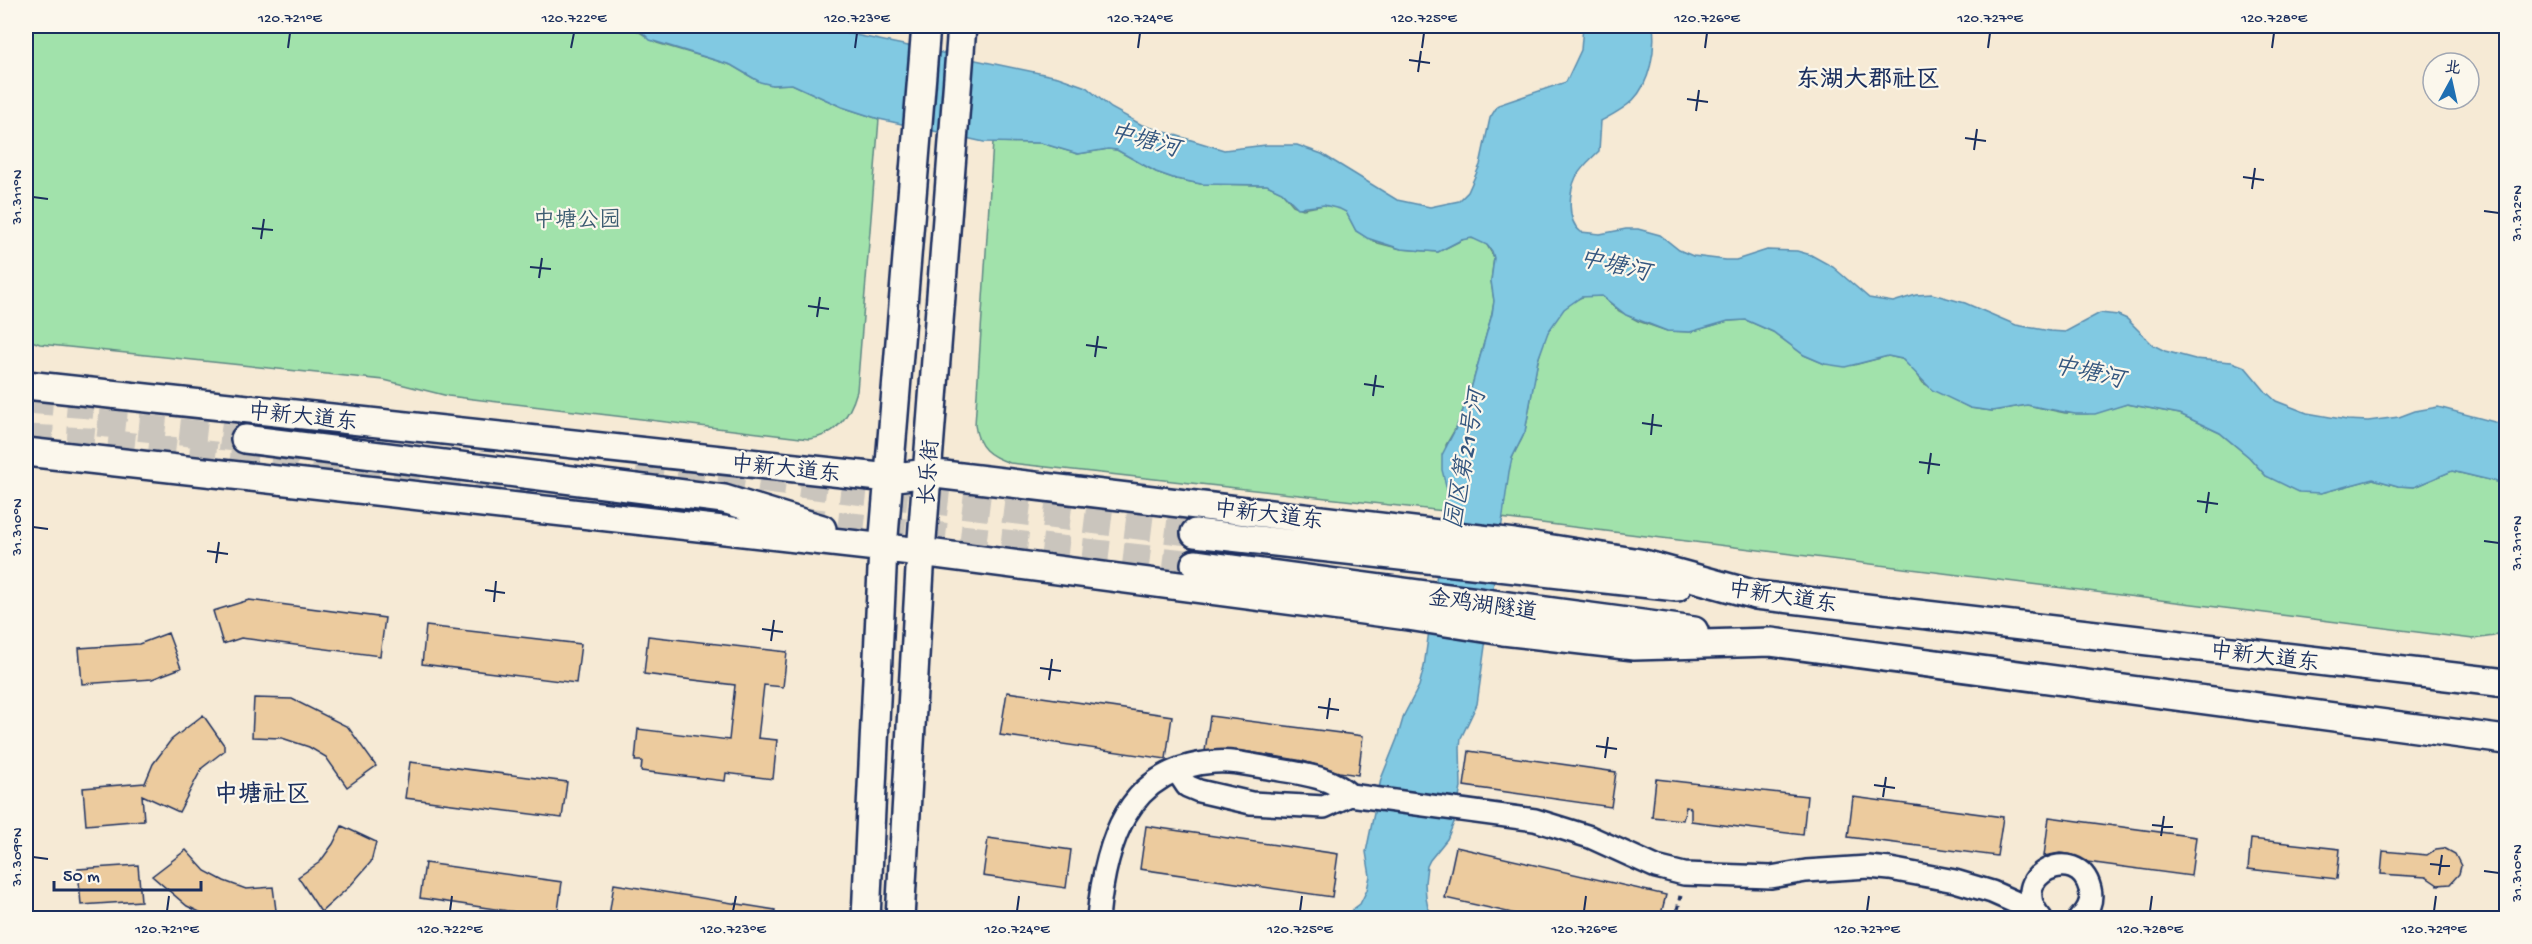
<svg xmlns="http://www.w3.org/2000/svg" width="2532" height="944" viewBox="0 0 2532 944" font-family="'Gochi Hand','LXGW WenKai TC',sans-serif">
<rect width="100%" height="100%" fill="#f6ead5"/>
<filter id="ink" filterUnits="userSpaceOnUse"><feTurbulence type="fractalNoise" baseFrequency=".0167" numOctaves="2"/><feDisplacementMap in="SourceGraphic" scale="12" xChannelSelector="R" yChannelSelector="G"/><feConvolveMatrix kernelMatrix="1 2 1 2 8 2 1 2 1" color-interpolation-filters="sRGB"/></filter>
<g filter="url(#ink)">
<!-- green -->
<path fill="#a1e2ab" stroke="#5e8884" stroke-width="1.5" d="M26 26H630L657 43 731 65 753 78 772 85 792 84 842 107 879 119 857 391C850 416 836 436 809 439L448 396 384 380 40 344 26 339Z
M993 142 1041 143 1078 154 1108 149 1117 150 1156 172 1176 179 1201 184 1267 185 1282 192 1293 205 1303 209 1324 205 1340 208 1346 212 1356 231 1378 243 1401 249 1438 252 1466 238 1478 239 1487 245 1494 257 1491 281 1494 301 1492 314 1471 389 1457 426 1446 445 1448 489 1444 511 1010 463C989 456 978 448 975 425Z
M1588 295 1602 296 1619 311 1638 321 1667 331 1690 332 1728 321 1746 320 1773 332 1804 355 1825 364 1854 365 1888 356 1902 359 1913 368 1923 383 1970 408 1992 411 2027 405 2065 413 2087 414 2127 404 2180 414 2220 433 2249 457 2266 476 2321 493 2373 479 2398 486 2414 487 2452 471 2506 484V628L2494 636 2473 639 1501 518C1504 499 1505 477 1512 459 1515 449 1523 440 1525 430 1536 387 1534 310 1588 295Z"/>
<!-- water -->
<path fill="#81c9e2" stroke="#588bad" stroke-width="1.5" d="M630 26H812L1058 77 1086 87 1111 108 1142 125 1224 150 1266 145H1297L1322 154 1397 200 1430 207 1459 201 1468 192 1480 165 1490 118 1498 105 1566 82 1581 50 1583 26H1653C1656 49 1650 83 1633 100 1624 109 1612 115 1601 121L1599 151C1591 159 1582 166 1576 177 1569 192 1566 221 1581 232L1600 234 1626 229H1638L1660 235 1679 250 1693 256 1726 260H1736L1767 250 1797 251 1811 255 1833 267 1869 298 1893 302 1916 295 1932 294 1965 303 2016 325 2050 331 2065 332 2100 313 2118 315 2127 319 2153 345 2165 351 2195 359 2232 362 2245 367 2266 392 2276 401 2307 413 2347 420 2368 421 2399 417 2415 411 2438 407 2506 425V484L2452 471 2414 487 2398 486 2373 479 2321 493 2299 492 2266 476 2249 457 2220 433 2180 414 2127 404 2095 414H2075L2027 405 1992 411 1970 408 1932 390 1902 359 1888 356 1845 367 1825 364 1804 355 1773 332 1746 320 1728 321 1690 332 1667 331 1626 315 1602 296 1581 297 1564 309 1548 332 1538 360 1525 432 1512 458 1509 472 1477 704 1461 738 1460 748 1461 787 1455 820 1447 839 1430 860 1427 866 1425 883 1426 898 1428 908 1437 918H1341L1360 904 1367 890 1370 876 1366 852 1381 779 1397 739 1404 715 1419 686 1424 667 1448 493 1442 470V455L1457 426 1471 389 1492 314 1494 301 1491 281 1494 258 1492 251 1487 245 1472 238 1461 240 1438 252 1401 249 1367 238 1356 231 1346 212 1340 209 1324 205 1298 208 1282 192 1267 185 1201 184 1176 179 1156 172 1117 150 1108 149 1078 154 1041 143 984 142 879 119 842 107 792 84 772 85 760 82 731 65 650 40 639 29Z"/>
<!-- building -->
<path fill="#eccb9e" stroke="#1b2f5e" stroke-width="1.5" d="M249 600 385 618 380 656 241 638 223 644 213 611Z
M426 626 581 644 576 683 422 664Z
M168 633 181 668 152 679 82 684 79 648 139 644Z
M648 636 787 652 783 687 764 685 758 738 777 740 773 779 726 773 725 781 641 771 642 761H635L638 729 729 740 735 685 644 674Z
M1007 692 1172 716 1166 759 1000 735Z
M254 698 292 699 348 727 376 766 347 787 326 757 309 747 282 738 252 737Z
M203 715 224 745V751L202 768 179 812 142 795 144 820 86 825 83 788 145 783 153 764 171 740Z
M1210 716 1363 736 1358 775 1339 772 1303 761 1243 751H1205Z
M1469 751 1616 772 1611 807 1464 786Z
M410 762 567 782 562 818 405 798Z
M1656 779 1807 796 1803 835 1691 821V808L1686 807 1683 820 1652 817Z
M1853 797 2003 817 1997 856 1848 837Z
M2049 817 2196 837 2191 876 2087 862 2073 855 2060 853 2044 856Z
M342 826 376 842 371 862 350 886 321 912 298 877 320 862 333 844Z
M1146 826 1338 854 1332 897 1140 869Z
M988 838 1071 850 1066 888 983 876Z
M2251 839 2340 849 2337 879 2248 869Z
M1456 847 1666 895 1660 918H1534L1445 898Z
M2444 848 2455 854 2461 866 2459 874 2450 884 2438 885 2426 877 2381 874 2383 851 2427 855 2436 849Z
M186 850 205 871 224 881 246 889 273 887 277 918H212L187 906 152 876Z
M425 863 562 882 557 918 420 898Z
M138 865 141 901 81 905 78 869Z
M614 884 775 910 774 918H625L609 916Z"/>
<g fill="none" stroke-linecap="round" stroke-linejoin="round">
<!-- major-tunnel -->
<path stroke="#cac5bd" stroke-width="27" stroke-dasharray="27 14" stroke-linecap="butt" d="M26 400 128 408
M98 423 245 439
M26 438 88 441 684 507
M637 464 1195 533
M797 520 1195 564"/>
<!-- minor casing -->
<g stroke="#1b2f5e" stroke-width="26">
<path id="minor" d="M1350 795 1535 820 1590 837 1656 867 1684 874 1771 877 1806 871 1868 867 1890 869 1955 881 1992 892 2035 911
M1098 918C1105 845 1126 768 1214 762 1232 760 1251 765 1268 768 1296 773 1329 775 1350 795L1324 807 1251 803 1199 791 1187 786 1177 771
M2041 918C2004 876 2078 841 2090 889 2093 901 2088 911 2080 918"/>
</g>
<!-- major casing -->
<g stroke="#1b2f5e" stroke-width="32">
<path id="major" d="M26 385 889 478 927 473 1514 543 1640 563 1756 595 2506 683
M245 439 724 499 822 529
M26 452 921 552 1408 616 1503 631 1634 646 1771 642 2506 740
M1195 533 1677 587
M1195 564 1694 631
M866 918 883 548 926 26
M900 918 921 552 962 26"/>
</g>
<!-- path -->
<path stroke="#1b2f5e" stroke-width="4" stroke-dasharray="4.5 4.5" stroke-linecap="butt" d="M1676 918 1681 893"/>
<!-- minor -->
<use href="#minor" stroke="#fbf7ec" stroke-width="21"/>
<!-- major -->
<use href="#major" stroke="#fbf7ec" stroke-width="27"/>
</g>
</g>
<!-- ticks -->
<path fill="none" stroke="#1b2f5e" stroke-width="2" d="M288 48 290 33M571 48 574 33M855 48 857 33M1138 48 1140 33M1422 48 1424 33M1705 48 1707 33M1988 48 1990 33M2272 48 2274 33M1409 60 1430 63M1418 72 1421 51M1687 99 1708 102M1696 111 1699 90M1965 138 1986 141M1974 150 1977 129M2243 177 2264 180M2252 189 2255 168M33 197 48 199M2484 211 2499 213M252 228 273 230M261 239 264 219M530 267 551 269M539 278 542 258M808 306 829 309M817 317 820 297M1086 345 1107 348M1095 357 1098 336M1364 384 1384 387M1373 396 1376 375M1642 423 1662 426M1651 435 1653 414M1919 462 1940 465M1928 474 1931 453M2197 501 2218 504M2206 513 2209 492M33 527 48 529M2484 541 2499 543M207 551 228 554M216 563 219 542M485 590 505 593M494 602 496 581M762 629 783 632M771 641 774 620M1040 668 1061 671M1049 680 1052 659M1318 707 1339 710M1327 719 1330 698M1596 746 1617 749M1605 758 1608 737M1874 785 1895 788M1883 797 1886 777M2152 825 2173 827M2161 836 2164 816M33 857 48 859M2430 864 2450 866M2484 871 2499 873M2439 875 2442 855M167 911 169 896M450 911 452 896M733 911 736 896M1017 911 1019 896M1300 911 1302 896M1584 911 1586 896M1867 911 1869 896M2150 911 2152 896M2434 911 2436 896"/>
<g text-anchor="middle" stroke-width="4.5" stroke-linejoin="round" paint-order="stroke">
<!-- park labels -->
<g font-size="22" fill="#3c5c71" stroke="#fbf7ec">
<text x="577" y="226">中塘公园</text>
</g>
<!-- street labels -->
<g font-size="22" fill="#1b2f5e" stroke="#fbf7ec">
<text transform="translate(303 415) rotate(6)" y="8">中新大道东</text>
<text transform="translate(786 467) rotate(6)" y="8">中新大道东</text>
<text transform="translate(927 472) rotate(-86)" y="8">长乐街</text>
<text transform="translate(1269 513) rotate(7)" y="8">中新大道东</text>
<text transform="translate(1783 595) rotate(9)" y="8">中新大道东</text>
<text transform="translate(1483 603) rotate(8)" y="8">金鸡湖隧道</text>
<text transform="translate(2265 655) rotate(7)" y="8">中新大道东</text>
</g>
<!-- neighbourhood labels -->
<g font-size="24" font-weight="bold" fill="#1b2f5e" stroke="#fbf7ec">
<text x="1868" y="86">东湖大郡社区</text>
<text x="262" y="801">中塘社区</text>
</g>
<!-- water labels -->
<g font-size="24" font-style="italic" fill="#34567f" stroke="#fbf7ec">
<text transform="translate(1145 139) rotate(15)" y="8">中塘河</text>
<text transform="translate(1615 264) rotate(13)" y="8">中塘河</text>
<text transform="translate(2089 371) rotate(13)" y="8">中塘河</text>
<text transform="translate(1464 459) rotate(-80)" y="8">园区第21号河</text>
</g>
</g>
<!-- margin -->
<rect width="2532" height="944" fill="none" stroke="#fbf7ec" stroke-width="66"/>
<!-- north arrow -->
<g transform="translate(2451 81) rotate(8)"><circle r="28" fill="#fbf7ec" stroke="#a1a7b3" stroke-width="1.5"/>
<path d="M0-4.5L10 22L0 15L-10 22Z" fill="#1f6fb2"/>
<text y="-9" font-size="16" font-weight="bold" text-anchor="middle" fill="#1b2f5e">北</text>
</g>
<!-- scale -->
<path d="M54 881v9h147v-9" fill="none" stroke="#1b2f5e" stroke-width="3"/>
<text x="63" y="881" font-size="18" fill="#1b2f5e" stroke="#fbf7ec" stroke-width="4.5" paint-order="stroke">50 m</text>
<rect x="33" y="33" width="2466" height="878" fill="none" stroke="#1b2f5e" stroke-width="2"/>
<g font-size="15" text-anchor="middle" fill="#1b2f5e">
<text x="290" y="22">120.721°E</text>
<text x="574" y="22">120.722°E</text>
<text x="857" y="22">120.723°E</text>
<text x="1140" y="22">120.724°E</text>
<text x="1424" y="22">120.725°E</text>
<text x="1707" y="22">120.726°E</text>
<text x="1990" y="22">120.727°E</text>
<text x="2274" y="22">120.728°E</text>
<text transform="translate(16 197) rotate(-90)" y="5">31.311°N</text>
<text transform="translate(2516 213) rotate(-90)" y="5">31.312°N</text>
<text transform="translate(16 527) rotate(-90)" y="5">31.310°N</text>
<text transform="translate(2516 543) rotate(-90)" y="5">31.311°N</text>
<text transform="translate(16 857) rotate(-90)" y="5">31.309°N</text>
<text transform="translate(2516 873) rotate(-90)" y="5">31.310°N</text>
<text x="167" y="933">120.721°E</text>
<text x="450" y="933">120.722°E</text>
<text x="733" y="933">120.723°E</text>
<text x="1017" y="933">120.724°E</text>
<text x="1300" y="933">120.725°E</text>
<text x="1584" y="933">120.726°E</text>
<text x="1867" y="933">120.727°E</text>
<text x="2150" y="933">120.728°E</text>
<text x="2434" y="933">120.729°E</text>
</g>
</svg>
